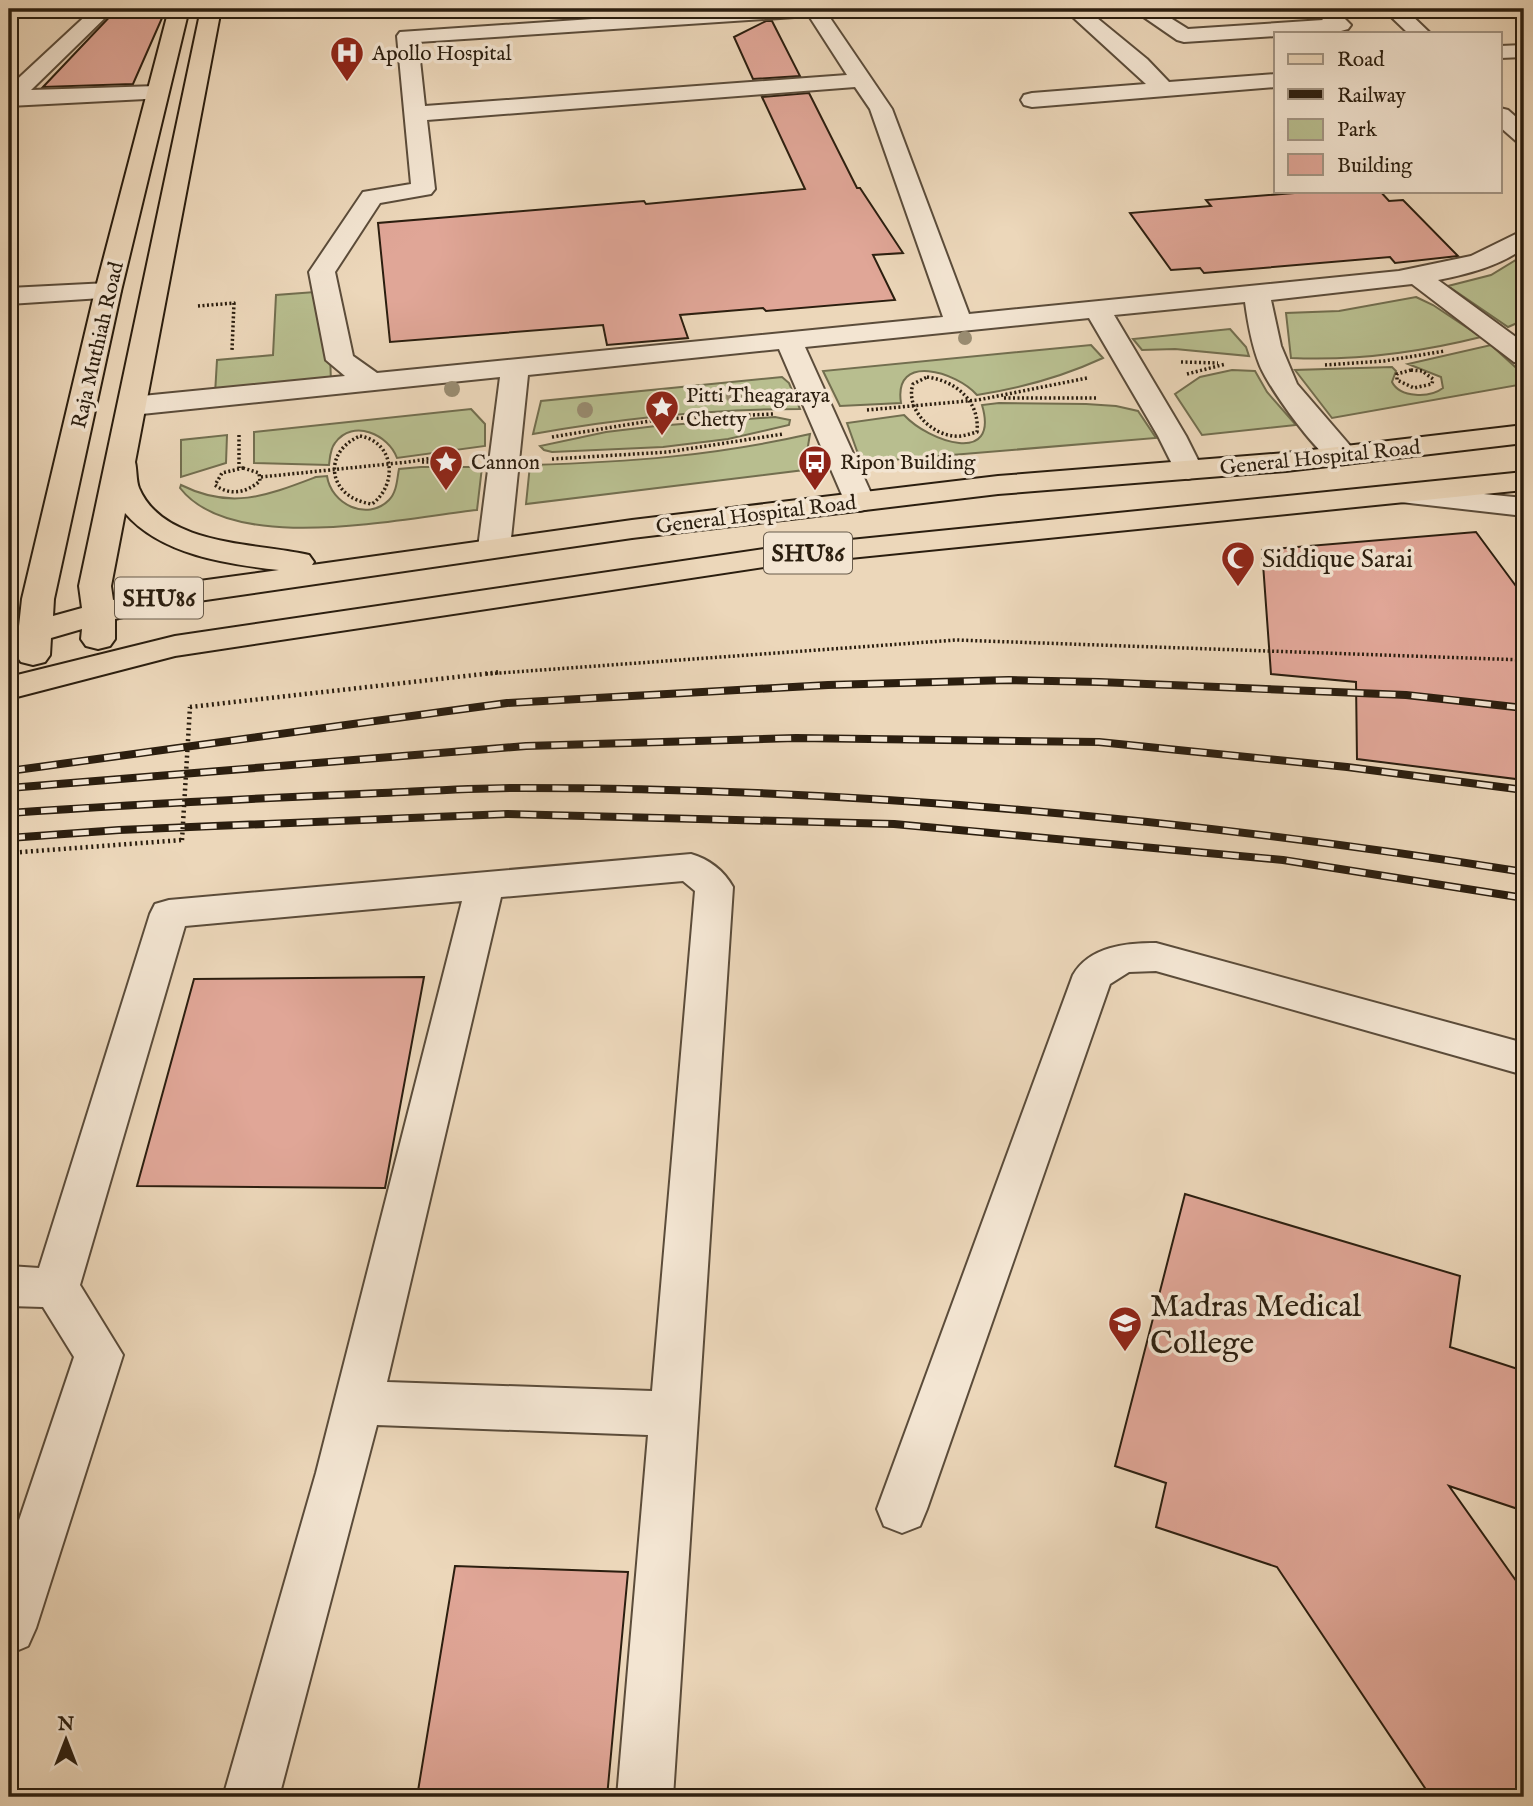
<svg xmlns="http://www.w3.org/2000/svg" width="1533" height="1806" viewBox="0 0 1533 1806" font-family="'IM FELL English',serif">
<rect width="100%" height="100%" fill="#ecd7ba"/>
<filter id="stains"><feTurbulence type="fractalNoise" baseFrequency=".00286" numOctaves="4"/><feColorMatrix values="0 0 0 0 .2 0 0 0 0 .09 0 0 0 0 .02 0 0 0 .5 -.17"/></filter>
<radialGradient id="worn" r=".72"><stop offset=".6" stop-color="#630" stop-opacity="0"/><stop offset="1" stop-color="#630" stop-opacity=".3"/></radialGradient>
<!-- green -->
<path fill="#b8be8f" stroke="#726e4f" stroke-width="2" d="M1524 255V320L1508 327 1448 286 1491 275Z
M328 291 331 383 215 394 217 360 273 355 276 295Z
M1416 297 1433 305 1481 337C1417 353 1356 361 1291 358L1286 313 1339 311Z
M1230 329 1246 347 1249 356 1175 349 1142 350 1133 339Z
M1091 345 1103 358C1062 377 1022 388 977 395 957 372 893 352 901 403L840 406 823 371Z
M1491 345 1524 375V384L1332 418 1295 370 1392 367 1396 371 1392 382C1400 398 1430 398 1443 388L1441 377 1408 364Z
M1232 370 1255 371 1267 392 1296 425 1202 435 1175 394 1200 377Z
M782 377 789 383 800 409C709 409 622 418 533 434L541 401Z
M999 403 1086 404 1116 406 1138 411 1156 438 867 462 857 451 847 423 904 415C929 442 1000 466 982 405Z
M471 409 485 424V446L397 458C389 435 353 418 335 443 330 449 330 458 329 465L254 463V432Z
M775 417 790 420 789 425 728 439 663 447 552 452 544 450 540 446 606 432 656 426Z
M810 434 804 470 526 504 530 465C629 462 713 456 810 434Z
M227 435 226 463 181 477V440Z
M421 467H482L477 510C402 518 233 556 180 488L181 485C231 510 266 496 316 477L327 476C331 504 367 522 389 500 397 492 397 479 399 469Z"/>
<!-- building -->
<path fill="#e0a697" stroke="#2b1e0f" stroke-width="2" d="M117 9H166L133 84 43 87Z
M766 21H772L800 76 753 79 734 37Z
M809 93 857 188H860L903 253 873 255 895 300 766 311 763 308 680 315 688 338 607 345 603 325 390 342 378 223 644 201 646 204 805 189 762 97Z
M1319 191H1380L1389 201 1403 200 1458 256 1395 263 1390 257 1204 273 1200 268 1171 270 1130 213 1211 206 1206 200Z
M1476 532 1524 597V780L1357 759 1356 682 1271 674 1262 550Z
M424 977 385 1188 137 1186 194 979Z
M1185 1194 1460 1276 1450 1347 1524 1371V1511L1449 1486 1524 1592V1797H1431L1277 1567 1156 1527 1166 1483 1115 1466Z
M455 1566 628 1572 607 1797H417Z"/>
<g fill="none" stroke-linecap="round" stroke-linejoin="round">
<!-- minor casing -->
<g stroke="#5b4c3a" stroke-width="4">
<path id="minor" d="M93 9H114L31 90 157 86 165 88 168 93 165 98 9 106V87Z
M739 9H824L892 109 969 314 1399 271 1471 256 1524 230V248C1499 266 1468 274 1438 280L1524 343V364L1514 362 1412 284 1271 300 1281 346 1297 384 1359 456 1354 462C1347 464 1340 466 1333 462 1313 449 1270 389 1260 366 1252 346 1248 324 1245 302L1114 315 1186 436 1203 470 1198 476 1188 479 1178 476 1158 436 1089 318 805 347 875 502 871 508 860 511 849 508 845 502 779 349 528 375 510 548 505 555 494 557 483 555 478 548 500 377 132 415 122 412 118 406 122 400 132 397 345 376 326 360 309 272 363 192 411 184 397 36 400 32ZM809 16 847 75 425 106 418 42ZM855 87 870 109 943 317 377 373 353 356 335 272 380 203 431 194 435 189 427 120Z
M1064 9H1086L1147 59 1169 82 1276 74V87L1032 107 1024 105 1021 100 1024 95 1032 93 1146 84Z
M1132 9H1156L1188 29 1323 20 1313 9H1335L1351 25 1348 29 1341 31 1276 33V36L1184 42 1177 40Z
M1383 9H1405L1430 33H1408Z
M1524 45V57L1500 58V46Z
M1500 108 1508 110 1524 124V143L1516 141 1500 127Z
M108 283 117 285 121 291 117 297 9 304V288Z
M1403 486 1524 498V516L1392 501 1388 495 1392 489Z
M691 854C709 859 724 871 733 887L673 1797H617L648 1435 377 1425 279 1797H223L316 1473 462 901 185 926 80 1285 123 1355 36 1628 28 1646 9 1654V1550L74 1357 43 1307 9 1306V1266L39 1268 150 914 155 904 169 900ZM683 881 695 891 652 1391 387 1382 501 897Z
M1156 943 1524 1043V1075L1156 971 1129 972 1110 984 927 1509 920 1526 902 1533 884 1526 877 1509 1073 975C1090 946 1126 943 1156 943Z"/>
</g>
<!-- major casing -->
<g stroke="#2b1e0f" stroke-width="4">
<path id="major" d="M169 9H189L121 291 54 599 53 616 82 608 79 586 201 9H221L135 462C137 470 136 480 139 488 164 547 259 543 309 555L314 562 312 565 632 520 998 476 1286 453 1524 425V443L1286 471 998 494 632 538 171 605 115 619V639L110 646 98 649 86 646 81 639 82 629 51 638 50 655 45 662 33 665 21 662 16 655 17 648 9 650V629L19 626 22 599 95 291ZM125 513C161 555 227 564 279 570L170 585 113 600 111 586Z
M1524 472V490L771 566 175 656 9 699V677L175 636 771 548Z"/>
</g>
<!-- path-far1 -->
<path stroke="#2b1e0f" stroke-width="3.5" stroke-dasharray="2 2.5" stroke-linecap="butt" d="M198 306 234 303 232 350
M1181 362 1218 363
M1325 365 1384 361 1445 351
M1411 370 1422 371 1433 379 1432 384 1414 388 1397 380V374Z
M1187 374 1226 364
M927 377C956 381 980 401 977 432 969 434 962 437 954 436 930 434 905 408 913 384Z
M1004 398H1097
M867 410 978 400 1087 378
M239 435V468
M360 436C395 442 398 485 372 504 328 498 321 453 360 436Z
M552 437 662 419 773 414
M552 459 668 452 783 434
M422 462H456
M243 468 259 473 260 481C246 493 230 496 215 485L222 473Z
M261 477 408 462 458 454
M486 674 956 640 1524 660"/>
<!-- path -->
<path stroke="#2b1e0f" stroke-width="4.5" stroke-dasharray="2 3.5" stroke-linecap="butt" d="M190 707 501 672
M9 853 182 840"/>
<!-- minor -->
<use href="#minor" fill="#f3e5d2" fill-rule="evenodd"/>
<!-- major -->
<use href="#major" fill="#ecd7ba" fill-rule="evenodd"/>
<!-- rail casing -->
<g stroke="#2b1e0f" stroke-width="8">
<path id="rail" d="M9 771 507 703 828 685 1009 680 1099 682 1406 695 1524 708
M9 788 526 746 796 738 1099 742 1347 767 1524 790
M9 813C126 805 243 799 360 794 413 792 467 788 520 788 857 788 1191 819 1524 872
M9 838 119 830 507 814 894 824 1283 860 1524 898"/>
</g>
<!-- rail -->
<use href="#rail" stroke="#f3e5d2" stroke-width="5" stroke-dasharray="16" stroke-linecap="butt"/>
<!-- path-bridge -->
<path stroke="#2b1e0f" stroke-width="4.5" stroke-dasharray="2 3.5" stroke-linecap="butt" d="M182 840 190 707"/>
</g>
<!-- trees -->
<g fill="#998c71">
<circle cx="965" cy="338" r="7"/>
<circle cx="452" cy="389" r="8"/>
<circle cx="734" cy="396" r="8"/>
<circle cx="585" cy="410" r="8"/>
</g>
<!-- icons -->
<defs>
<g id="hospital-pin" transform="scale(1.75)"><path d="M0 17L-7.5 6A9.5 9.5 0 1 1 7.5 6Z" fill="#8f2418" stroke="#f3e5d2"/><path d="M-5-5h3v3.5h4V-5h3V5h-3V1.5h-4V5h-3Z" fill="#fff"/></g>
<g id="sight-pin" transform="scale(1.75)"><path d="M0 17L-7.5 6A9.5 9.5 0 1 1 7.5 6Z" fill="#8f2418" stroke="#f3e5d2"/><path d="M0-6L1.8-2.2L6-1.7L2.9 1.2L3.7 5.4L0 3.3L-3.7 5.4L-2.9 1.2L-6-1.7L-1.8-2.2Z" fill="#fff"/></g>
<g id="bus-pin" transform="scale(1.75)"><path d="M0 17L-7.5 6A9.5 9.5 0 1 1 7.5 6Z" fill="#8f2418" stroke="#f3e5d2"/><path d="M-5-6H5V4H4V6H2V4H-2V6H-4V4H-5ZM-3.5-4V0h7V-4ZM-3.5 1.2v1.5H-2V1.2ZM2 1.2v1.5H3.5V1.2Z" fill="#fff"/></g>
<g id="mosque-pin" transform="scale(1.75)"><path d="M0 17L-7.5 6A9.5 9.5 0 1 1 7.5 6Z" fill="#8f2418" stroke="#f3e5d2"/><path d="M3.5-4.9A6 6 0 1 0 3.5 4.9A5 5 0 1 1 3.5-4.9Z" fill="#fff"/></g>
<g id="university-pin" transform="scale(1.75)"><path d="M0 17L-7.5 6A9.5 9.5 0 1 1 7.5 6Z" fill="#8f2418" stroke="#f3e5d2"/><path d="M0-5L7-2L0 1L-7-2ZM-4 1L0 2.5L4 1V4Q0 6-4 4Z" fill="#fff"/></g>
</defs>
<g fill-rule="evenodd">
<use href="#hospital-pin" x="347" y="53"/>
<use href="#sight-pin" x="662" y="407"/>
<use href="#sight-pin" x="446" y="462"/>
<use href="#bus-pin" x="815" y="462"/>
<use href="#mosque-pin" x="1238" y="558"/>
<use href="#university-pin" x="1125" y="1323"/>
</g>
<g text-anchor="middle" stroke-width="7" stroke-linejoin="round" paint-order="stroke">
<!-- far-poi labels -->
<g font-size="21" fill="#2b1e0f" stroke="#f3e5d2" text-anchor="start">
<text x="372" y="60">Apollo Hospital</text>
<text x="686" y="402">Pitti Theagaraya<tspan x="686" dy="24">Chetty</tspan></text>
<text x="471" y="469">Cannon</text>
<text x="840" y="469">Ripon Building</text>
</g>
<!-- far-street labels -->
<g font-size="21" fill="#2b1e0f" stroke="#f3e5d2">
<text transform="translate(97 345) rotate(-77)" y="7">Raja Muthiah Road</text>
<text transform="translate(1320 457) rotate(-6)" y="7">General Hospital Road</text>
<text transform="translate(756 514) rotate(-7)" y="7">General Hospital Road</text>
</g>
<!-- shield labels -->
<g fill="#f3e5d2" stroke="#675a4a" stroke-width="2">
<rect x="764" y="532.5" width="88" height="41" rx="5"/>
<rect x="115" y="577.5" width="88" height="41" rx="5"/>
</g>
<g font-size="24" font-weight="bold" fill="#2b1e0f">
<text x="808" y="561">SHU86</text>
<text x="159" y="606">SHU86</text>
</g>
<!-- poi labels -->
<g font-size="26" fill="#2b1e0f" stroke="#f3e5d2" text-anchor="start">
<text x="1262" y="567">Siddique Sarai</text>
</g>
<!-- near-poi labels -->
<g font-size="32" fill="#2b1e0f" stroke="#f3e5d2" text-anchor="start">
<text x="1150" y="1316">Madras Medical<tspan x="1150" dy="37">College</tspan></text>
</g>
</g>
<!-- margin -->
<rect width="1533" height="1806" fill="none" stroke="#ecd7ba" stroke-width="35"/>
<rect x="10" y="10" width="1512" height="1785" fill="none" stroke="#2b1e0f" stroke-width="3.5"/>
<rect x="18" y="18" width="1498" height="1771" fill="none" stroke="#2b1e0f" stroke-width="2"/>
<!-- legend -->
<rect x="1274" y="32" width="228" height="161" fill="#f3e5d2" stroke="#a39584" stroke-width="2"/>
<rect x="1288" y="54" width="35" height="10" fill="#ecd7ba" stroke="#a39584" stroke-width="2"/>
<text x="1337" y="66" font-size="21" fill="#2b1e0f">Road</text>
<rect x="1288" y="89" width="35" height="10" fill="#2b1e0f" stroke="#a39584" stroke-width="2"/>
<text x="1337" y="102" font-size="21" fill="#2b1e0f">Railway</text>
<rect x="1288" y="119" width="35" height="21" fill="#b8be8f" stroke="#a39584" stroke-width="2"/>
<text x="1337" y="136" font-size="21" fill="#2b1e0f">Park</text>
<rect x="1288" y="154" width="35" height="21" fill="#e0a697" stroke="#a39584" stroke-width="2"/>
<text x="1337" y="172" font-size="21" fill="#2b1e0f">Building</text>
<!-- north arrow -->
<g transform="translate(66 1740)" stroke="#f3e5d2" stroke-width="5" paint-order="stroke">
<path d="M0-5L12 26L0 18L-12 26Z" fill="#2b1e0f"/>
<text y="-10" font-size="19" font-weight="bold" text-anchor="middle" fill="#2b1e0f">N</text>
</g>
<rect width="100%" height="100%" filter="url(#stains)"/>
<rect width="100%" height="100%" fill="url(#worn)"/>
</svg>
